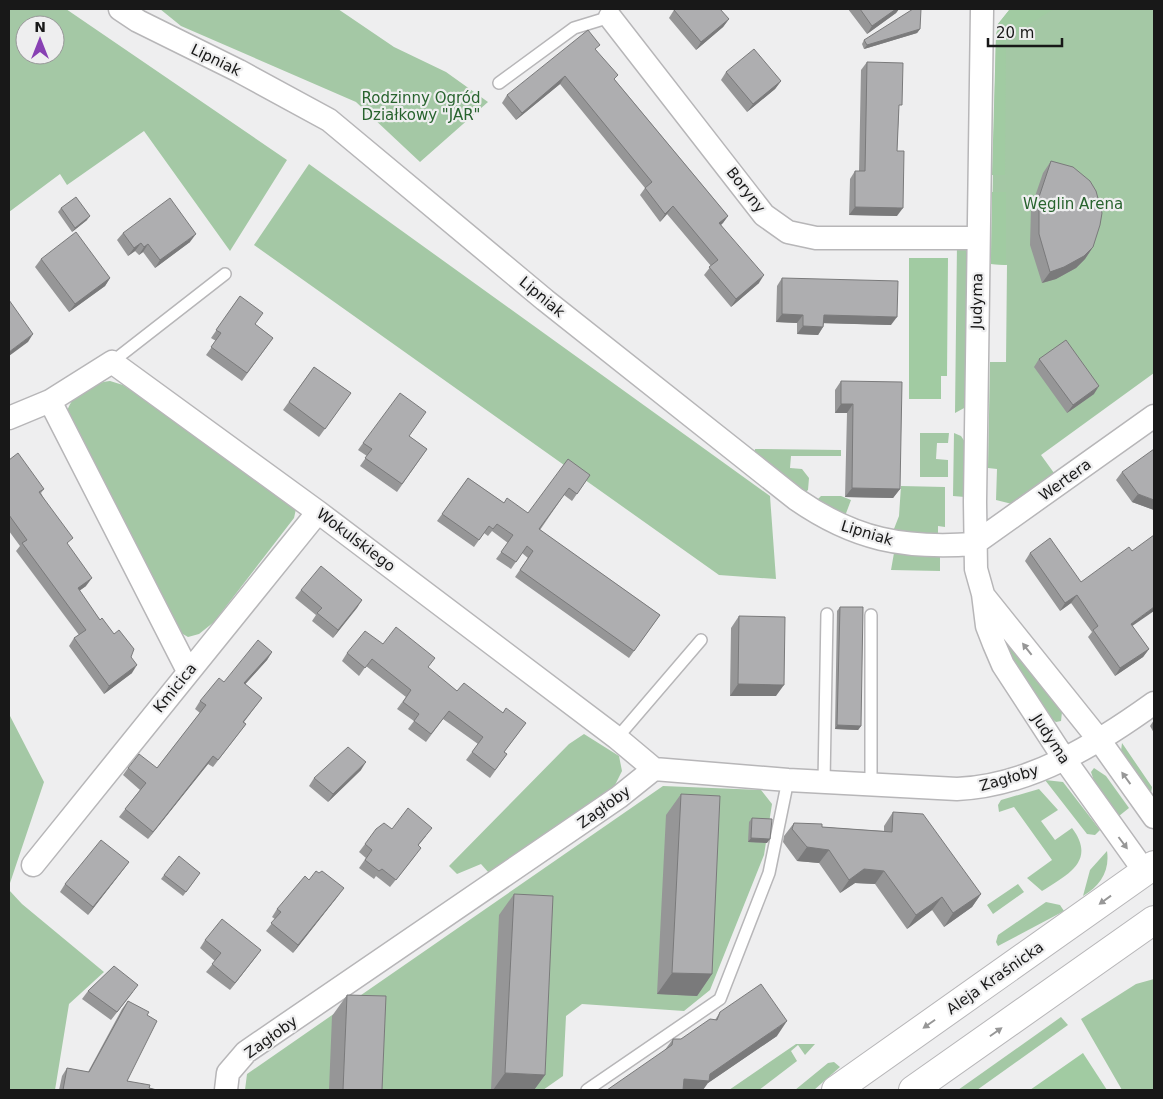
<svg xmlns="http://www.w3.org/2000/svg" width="1163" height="1099" viewBox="0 0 1163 1099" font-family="'DejaVu Sans',sans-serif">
<rect width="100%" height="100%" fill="#eeeeef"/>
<!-- green -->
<path fill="#a4c8a5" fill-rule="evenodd" d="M9 9H66L287 160 230 251 144 131 67 185 60 174 9 212ZM25 25H55V55H25Z
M160 9H338L394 47 446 72 488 102 420 162 356 102 181 26Z
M1010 9H1154V373L1041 455 1054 473 1012 504 996 500 997 469 988 468 990 362H1006L1007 265 991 264 996 37 998 24Z
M309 164 770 496 776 579 719 575 254 245Z
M957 244 965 247 968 258 966 407 955 413Z
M110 381 123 385 292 501 296 509 294 518 214 622 199 634 188 637 176 630 66 416C70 394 90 383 110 381Z
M920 433H949L948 443H937L936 459 948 460V477H920Z
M954 433 961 436 965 442V497L953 496Z
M755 449 841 450V456H791L790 468 802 469 809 478 808 490 804 493 754 455Z
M901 486 945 487V527L938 526V536L892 534 899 516Z
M821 496H841L851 500 845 516 816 501Z
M894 553 940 554V571L891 570Z
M1002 638 1009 640 1062 712 1061 721 1056 722 1052 719 1001 645Z
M9 714 44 782 9 886Z
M584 734 619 756 622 771 613 789 489 873 481 864 457 874 449 866 569 744Z
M1122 743 1152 787 1151 793 1149 794 1121 751Z
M1094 768 1106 776 1129 808 1119 816 1094 781 1091 772Z
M1045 780 1063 782 1100 830 1095 835 1087 834Z
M663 786 761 790 772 804 764 855 710 990 684 1011 582 1004 566 1016 563 1076 543 1090H245L247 1074Z
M1039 789 1058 810 1041 821 1055 840 1072 828C1097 861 1067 875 1042 891L1027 878 1052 860 1014 807 999 812 998 805 1001 800Z
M1107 851C1110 871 1100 886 1083 896L1090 870Z
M1018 884 1024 892 993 914 987 905Z
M9 890 22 904 104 972 69 1004 55 1090H9Z
M1046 902 1060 905 1064 911 998 946 996 942 998 935Z
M1154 979V1090H1122L1081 1019 1136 984Z
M1061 1017 1068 1025 977 1090H958Z
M796 1044H815L805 1055 798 1045 791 1051 797 1061 759 1090H729Z
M834 1062 840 1067 814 1090H795L828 1063Z"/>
<!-- forest -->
<path fill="#a1cba2" d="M1010 9H1054L1006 38 1005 175H992L996 37 998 24Z
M992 192H1006V265L991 264Z
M909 258H948L947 376H941V399H909Z
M1083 1053 1107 1090H1030Z"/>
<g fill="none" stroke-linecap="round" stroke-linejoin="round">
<!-- service casing -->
<g stroke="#b7b6b8" stroke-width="14">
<path id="service" d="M499 83 574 28 610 17
M112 362 225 274
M617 738 701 640
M824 782 827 614
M871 784V615
M587 1090 720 999 769 873 788 780"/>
</g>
<!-- minor casing -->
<g stroke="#b7b6b8" stroke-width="25">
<path id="minor" d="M120 9 138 21 239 71 329 120 545 300 796 499C855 540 904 549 974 544L1154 416
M982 10 975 502 976 569 983 594 987 626 994 644 1003 665 1065 760 1145 872
M610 17 764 215 788 232 816 238H978
M50 401 188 671
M9 418 50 401 112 362 318 512 617 738 654 769
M983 595 1100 741 1154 817
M33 865 318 512
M226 1090 228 1073 246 1052 619 797 654 769 788 780 957 789C1030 786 1097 744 1154 703"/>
</g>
<!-- secondary casing -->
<g stroke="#b7b6b8" stroke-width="30">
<path id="secondary" d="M836 1090 1154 865
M913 1090 1154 920"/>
</g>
<!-- service -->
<use href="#service" stroke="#fff" stroke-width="11"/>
<!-- minor -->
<use href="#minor" stroke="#fff" stroke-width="22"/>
<!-- secondary -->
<use href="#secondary" stroke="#fff" stroke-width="28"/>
</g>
<!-- wall -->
<path fill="#969697" d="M848 9H899L896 13 867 34Z
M674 10 729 19 723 27 696 50 669 18Z
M920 29 917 33 864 49 862 44 864 40Z
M596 50 615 80 728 216 721 225 759 283 731 307 704 275 711 266 667 214 660 222 640 195 645 188 560 84 516 120 502 103 507 95Z
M867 62 899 110 897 151V216L849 215 850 179 855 171H859L861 70Z
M726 72 781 81 775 89 747 112 721 80Z
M1051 161 1093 247 1085 259 1076 268 1056 279 1042 283 1030 245 1031 208 1043 173Z
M61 208 87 220 72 232 58 212Z
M123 233 190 242 155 268 143 252 139 255 135 251 128 256 117 240Z
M41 259 110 278 105 286 69 312 35 267Z
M782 278 891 325 824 323 823 327 818 335 797 334V323L776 322 777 286Z
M240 296 255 324 273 338 242 381 206 355 216 341 211 338Z
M1039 359 1094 394 1067 413 1034 367Z
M314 367 351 393 319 437 283 410Z
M841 381 900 489 893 498 845 497 847 413H835V390Z
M409 436 427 449 397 492 360 466 367 456 358 450 363 443Z
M9 460 44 489 41 493 68 545 86 586 79 591 100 620 131 657 132 673 104 694 69 646 74 638 79 635 16 551 20 546 9 531Z
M1122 472 1154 510 1132 502 1116 480Z
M590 475 572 501 564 495 540 530 660 615 629 658 515 577 528 558 522 553 511 569 496 559 508 543 492 531 488 536 484 533 474 547 437 521 468 478 504 503 528 513Z
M1030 553 1081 582 1132 626 1149 649 1143 657 1115 676 1088 637 1092 632 1071 603 1060 611 1025 561Z
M301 590 362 600 333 638 312 621 316 615 295 598Z
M840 607 861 726 858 730 835 729 837 611Z
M739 616 776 696H730L731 628Z
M383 644 428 668 457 691 526 723 504 752 507 754 490 778 466 760 478 744 443 719 426 742 408 729 414 721 397 709 406 697 366 666 359 676 342 661 347 653Z
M272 652 267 660 245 684 262 698 244 722 246 724 213 767 208 764 148 839 119 817 140 790 123 775 128 768H157L200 713 195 709 200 701 224 682Z
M1154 720V733L1150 726Z
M361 770 328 802 309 786 314 778Z
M681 794 712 974 697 996 657 994 666 815Z
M893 812 981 894 972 907 944 927 932 910 907 929 875 884 855 883 840 893 819 863 797 861 783 842 784 836 794 823 822 827 884 831V826Z
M752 818 767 843 748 842 749 822Z
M392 829 426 836 418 846 415 856 390 887 376 876 374 879 359 868 366 858 359 852 365 844Z
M129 862 88 915 60 892 65 884Z
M200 873 183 896 161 879 164 875Z
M309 880 338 896 293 953 266 931 275 919 272 917 277 909Z
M514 894 545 1075 534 1090H491L499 915Z
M205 940 261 950 230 990 206 972 215 961 200 948Z
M88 991 133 992 111 1020 82 999Z
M347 995 382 1090H329L332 1016Z
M128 1001 147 1015 127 1081 157 1090H59L62 1076 67 1068 88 1072 122 1009Z
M720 1012 777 1036 708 1083 664 1051 673 1039H681L715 1020Z"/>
<!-- shaded-wall -->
<path fill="#7a7a7b" d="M896 9H899L896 13 867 34 872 26Z
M729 19 723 27 696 50 701 42Z
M920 29 917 33 864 49 867 45Z
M565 76 560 84 516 120 522 113Z
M781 81 775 89 747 112 753 104Z
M673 206 667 214 660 222 665 214Z
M855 207 903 208 897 216 849 215Z
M90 216 87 220 72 232 75 228Z
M728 216 723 223 714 231 719 223Z
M196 234 190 242 155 268 160 260Z
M141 243 135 251 128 256 134 248Z
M148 244 143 252 139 255 144 247Z
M1093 247 1085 259 1076 268 1056 279 1042 283 1050 272Z
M764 275 759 283 731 307 736 299Z
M110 278 105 286 69 312 75 304Z
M782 314 803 315 797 323 776 322Z
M824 315 897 317 891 325 818 323Z
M803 326 823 327 818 335 797 334Z
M33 334 28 342 9 356V352Z
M1099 386 1094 394 1067 413 1073 405Z
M841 404H853L847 413H835Z
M852 488 900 489 893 498 845 497Z
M1138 494 1154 500V510L1132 502Z
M92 578 86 586 72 596 78 588Z
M1077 595 1071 603 1060 611 1065 603Z
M362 600 357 608 333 638 338 630Z
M1154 607V611L1125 631 1131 624Z
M1149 649 1143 657 1115 676 1120 668Z
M272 652 267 660 239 691 244 683Z
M137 665 132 673 104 694 109 686Z
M738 684 784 685 776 696H730Z
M837 725 861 726 858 730 835 729Z
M213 756 208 764 148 839 153 832Z
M366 762 361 770 328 802 333 794Z
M751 838 770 839 767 843 748 842Z
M807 847 829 850 819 863 797 861Z
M129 862 123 870 88 915 93 907Z
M864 869 884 871 875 884 855 883 840 893 849 880Z
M344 888 338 896 293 953 298 945Z
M981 894 972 907 944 927 953 913Z
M942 897 932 910 907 929 916 915Z
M261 950 255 958 230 990 235 983Z
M672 973 712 974 697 996 657 994Z
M787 1021 777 1036 708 1083 703 1090H676L684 1079 710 1074Z
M505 1073 545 1075 534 1090H493Z"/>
<!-- building -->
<path fill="#aeaeb0" stroke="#7a7a7b" d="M676 9H720L729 19 701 42 674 10Z
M860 9H896L872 26Z
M913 9H921L920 29 867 45 864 40Z
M588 30 600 45 595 49 618 75 614 79 728 216 719 223 764 275 736 299 709 267 718 260 673 206 665 214 645 188 652 182 565 76 522 113 507 95Z
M754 49 781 81 753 104 726 72Z
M867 62 903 63 902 105H899L897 151H904L903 208 855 207V171H865Z
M1051 161 1073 167 1090 181 1096 191 1102 213 1100 225 1093 247 1084 256 1064 267 1050 272 1039 234V197Z
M76 197 90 216 75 228 61 208Z
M170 198 196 234 160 260 148 244 144 247 141 243 134 248 123 233Z
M76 232 110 278 75 304 41 259Z
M782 278 898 281 897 317 824 315 823 327 803 326V315L782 314Z
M240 296 263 313 255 324 273 338 247 373 211 347 221 333 216 330Z
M9 300 33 334 9 352Z
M1066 340 1099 386 1073 405 1039 359Z
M314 367 351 393 325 429 289 402Z
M841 381 902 382 900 489 852 488 853 404H841Z
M400 393 426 412 409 436 427 449 402 484 365 458 372 449 363 443Z
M1154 449V500L1138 494 1122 472Z
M18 453 44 489 39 492 73 538 67 543 92 578 78 588 100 620 102 618 114 634 119 630 134 649 131 657 137 665 109 686 74 638 86 630 22 543 27 540 9 515V460Z
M568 459 590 475 577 494 569 488 539 529 660 615 634 651 520 570 533 551 527 546 516 562 501 552 513 535 497 524 493 529 489 526 479 540 442 514 468 478 504 503 507 498 528 513Z
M1154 535V607L1131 624 1149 649 1120 668 1093 630 1098 626 1077 595 1065 603 1030 553 1050 538 1081 582 1129 547 1132 551Z
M321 566 362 600 338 630 317 613 322 608 301 590Z
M840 607H863L861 726 837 725Z
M739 616 785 617 784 685 738 684Z
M396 627 435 658 428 667 457 691 464 683 503 713 506 708 526 723 504 752 507 754 495 770 472 752 483 737 449 711 431 734 414 721 419 714 403 702 411 690 372 659 365 668 347 653 365 631 383 644Z
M258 640 272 652 244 683 262 698 243 722 246 724 218 760 213 756 153 832 125 809 146 783 128 768 139 754 157 768 206 705 200 701 219 678 224 682Z
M348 747 366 762 333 794 314 778Z
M681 794 720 796 712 974 672 973Z
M408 808 432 828 418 845 421 848 396 880 382 869 379 871 365 860 372 850 365 844 376 829 384 823 392 829Z
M893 812 923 814 981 894 953 913 942 897 916 915 884 871 864 869 849 880 829 850 807 847 792 829 794 823 822 824V827L892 832Z
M752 818 772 819 770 839 751 838Z
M101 840 129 862 93 907 65 884Z
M179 856 200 873 186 892 164 875Z
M316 871 319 873 322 871 344 888 298 945 271 923 281 912 277 909 305 876 309 880Z
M514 894 553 896 545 1075 505 1073Z
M222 919 261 950 235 983 212 964 221 953 205 940Z
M114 966 138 985 117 1012 88 991Z
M761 984 787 1021 710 1074 709 1081 684 1079 683 1090H607L672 1045 673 1039H681L710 1019 717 1020 720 1012Z
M347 995 386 996 382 1090H343Z
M128 1001 149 1012 147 1015 157 1021 127 1081 150 1085 149 1088 157 1090H63L67 1068 89 1072Z"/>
<!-- one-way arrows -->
<defs><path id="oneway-solid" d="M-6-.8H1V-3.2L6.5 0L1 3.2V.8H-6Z" transform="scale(1.25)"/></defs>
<g fill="#979797">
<use href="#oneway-solid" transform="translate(1027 649) rotate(-128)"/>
<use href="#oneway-solid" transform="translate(1126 778) rotate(-126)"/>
<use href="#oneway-solid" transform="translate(1123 843) rotate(53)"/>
<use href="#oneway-solid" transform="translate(1105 900) rotate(144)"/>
<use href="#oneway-solid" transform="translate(929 1024) rotate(145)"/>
<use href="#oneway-solid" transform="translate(996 1032) rotate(-35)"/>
</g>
<g text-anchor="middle" stroke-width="4.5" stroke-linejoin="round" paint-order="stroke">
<!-- street labels -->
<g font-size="15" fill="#181818" stroke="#eeeeef">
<text transform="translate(216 60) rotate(26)" y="5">Lipniak</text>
<text transform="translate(746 190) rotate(52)" y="5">Boryny</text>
<text transform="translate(542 297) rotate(40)" y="5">Lipniak</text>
<text transform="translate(977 301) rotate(-89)" y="5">Judyma</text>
<text transform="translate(1065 480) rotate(-36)" y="5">Wertera</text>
<text transform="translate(867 533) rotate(17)" y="5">Lipniak</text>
<text transform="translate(356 540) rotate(37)" y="5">Wokulskiego</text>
<text transform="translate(175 688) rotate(-51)" y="5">Kmicica</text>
<text transform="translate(1051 739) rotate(57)" y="5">Judyma</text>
<text transform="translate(1009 778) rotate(-16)" y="5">Zagłoby</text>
<text transform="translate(604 807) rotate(-36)" y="5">Zagłoby</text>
<text transform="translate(995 978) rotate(-35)" y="5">Aleja Kraśnicka</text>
<text transform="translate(271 1037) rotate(-36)" y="5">Zagłoby</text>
</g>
<!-- park labels -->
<g font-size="15" fill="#28632e" stroke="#eeeeef">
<text x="421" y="103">Rodzinny Ogród<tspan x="421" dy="17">Działkowy "JAR"</tspan></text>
<text x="1073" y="209">Węglin Arena</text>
</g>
</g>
<!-- border -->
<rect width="1163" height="1099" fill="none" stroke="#181818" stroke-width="20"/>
<!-- north arrow -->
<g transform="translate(40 40)"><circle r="24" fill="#eeeeef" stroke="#989899"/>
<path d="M0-4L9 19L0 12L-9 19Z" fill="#8841b3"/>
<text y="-8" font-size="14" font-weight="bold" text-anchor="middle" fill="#181818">N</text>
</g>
<!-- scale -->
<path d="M988 38v8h74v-8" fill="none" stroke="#181818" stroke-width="2.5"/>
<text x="996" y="38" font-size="15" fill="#181818" stroke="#eeeeef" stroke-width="4" paint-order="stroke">20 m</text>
</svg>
